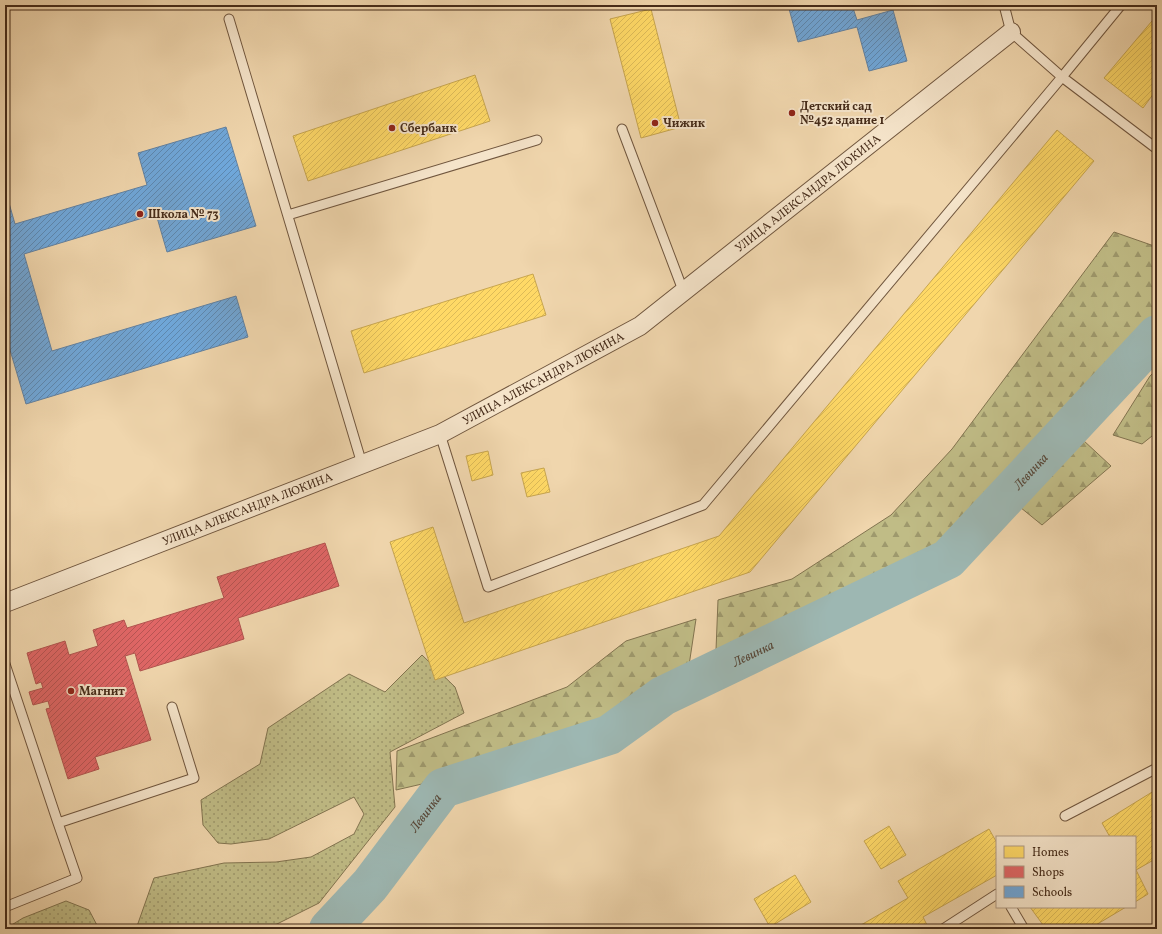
<svg xmlns="http://www.w3.org/2000/svg" width="1162" height="934" viewBox="0 0 1162 934" font-family="Vollkorn,serif">
<defs>
<pattern id="green-dots" width="8" height="8" patternUnits="userSpaceOnUse"><rect width="8" height="8" fill="#c0bc86"/><path d="M2 2h.1M6 6h.1" fill="none" stroke="#9e996d" stroke-width="1.8" stroke-linecap="round"/></pattern>
<pattern id="forest-firs" width="22" height="20" patternUnits="userSpaceOnUse"><rect width="22" height="20" fill="#c0bc86"/><path d="M5 1l3.5 6h-7zM16 11l3.5 6h-7z" fill="#9e996d"/></pattern>
<pattern id="homes-hatch" width="6" height="6" patternUnits="userSpaceOnUse"><rect width="6" height="6" fill="#ffd966"/><path d="M-1 1l2-2M0 6l6-6M5 7l2-2" fill="none" stroke="#dcba58"/></pattern>
<pattern id="shops-hatch" width="6" height="6" patternUnits="userSpaceOnUse"><rect width="6" height="6" fill="#e06666"/><path d="M-1 1l2-2M0 6l6-6M5 7l2-2" fill="none" stroke="#b75453"/></pattern>
<pattern id="schools-hatch" width="6" height="6" patternUnits="userSpaceOnUse"><rect width="6" height="6" fill="#6fa8dc"/><path d="M-1 1l2-2M0 6l6-6M5 7l2-2" fill="none" stroke="#5d89b2"/></pattern>
</defs>
<rect width="100%" height="100%" fill="#f0d6ad"/>
<filter id="stains"><feTurbulence type="fractalNoise" baseFrequency=".005" numOctaves="4"/><feColorMatrix values="0 0 0 0 .2 0 0 0 0 .09 0 0 0 0 .02 0 0 0 .5 -.17"/></filter>
<radialGradient id="worn" r=".72"><stop offset=".6" stop-color="#630" stop-opacity="0"/><stop offset="1" stop-color="#630" stop-opacity=".3"/></radialGradient>
<!-- green -->
<path fill="url(#green-dots)" stroke="#827450" d="M422 655 455 687 464 713 390 752 395 807 319 903 267 929H136L154 878 224 863 276 862 311 857 354 834 364 814 354 797 269 839 231 844 218 843 203 825 201 800 260 764 268 728 349 674 385 692Z
M66 901 89 910 99 929H5L23 918Z"/>
<!-- forest -->
<path fill="url(#forest-firs)" stroke="#827450" d="M1114 232 1157 247V316L944 551 736 647 716 650 718 600 792 579 891 515 952 449Z
M1157 369V432L1142 444 1113 435 1150 376Z
M1083 440 1111 466 1042 525 1015 503Z
M696 619 688 672 600 727 435 781 396 790 397 751 567 687 626 641Z"/>
<!-- homes -->
<path fill="url(#homes-hatch)" stroke="#c7a54f" d="M651 9 681 127 641 138 610 19Z
M1157 15V89L1143 108 1104 78Z
M475 75 490 121 308 181 293 136Z
M1057 130 1094 161 750 572 435 680 390 542 433 527 464 623 719 536Z
M533 274 546 315 364 373 351 331Z
M488 451 493 475 472 481 466 456Z
M544 468 550 492 527 497 521 473Z
M1157 789V858L1136 870 1148 894 1135 902V837H1110L1102 823Z
M889 826 906 855 881 869 864 841Z
M989 829 997 843V875L923 917 929 929H854L908 898 898 881Z
M795 875 811 902 770 927 754 899Z
M1030 907H1126L1089 929H1046Z"/>
<!-- shops -->
<path fill="url(#shops-hatch)" stroke="#b2544f" d="M325 543 339 586 238 618 244 639 140 671 135 653 125 656 151 740 95 757 99 769 68 779 46 709 50 708 48 701 33 705 29 692 43 688 41 682 36 684 27 653 65 641 69 655 98 646 93 630 124 620 127 628 224 598 217 577Z"/>
<!-- schools -->
<path fill="url(#schools-hatch)" stroke="#6282a2" d="M788 5H852L857 20 893 10 907 61 869 71 857 27 798 42Z
M226 127 256 226 167 252 156 214 24 254 52 351 236 296 248 337 26 404 5 333V189L15 224 147 185 138 153Z"/>
<g fill="none" stroke-linecap="round" stroke-linejoin="round">
<!-- river -->
<path stroke="#9db7b2" stroke-width="40" id="s1" d="M329 929 370 885 443 788 609 735 663 696 948 559 1157 335"/>
<!-- lane casing -->
<g stroke="#70563e" stroke-width="11">
<path id="lane" d="M1004 5 1011 32 1062 77 1121 5
M229 19 362 464
M622 129 684 293
M288 215 537 140
M440 434 488 587 703 505 1062 77 1157 149
M5 664 58 823 194 778 172 707
M1065 816 1157 768
M5 907 77 878 58 823
M1011 907 1024 929
M943 929 997 894"/>
</g>
<!-- street casing -->
<g stroke="#70563e" stroke-width="20">
<g id="street">
<path id="s2" d="M5 603 440 434 640 326 1011 32"/>
</g>
</g>
<!-- lane -->
<use href="#lane" stroke="#f5e4ca" stroke-width="9"/>
<!-- street -->
<use href="#street" stroke="#f5e4ca" stroke-width="18"/>
</g>
<!-- markers -->
<g fill="#8f2418" stroke="#f5e4ca" stroke-width="1.5">
<circle cx="792" cy="113" r="4"/>
<circle cx="655" cy="123" r="4"/>
<circle cx="392" cy="128" r="4"/>
<circle cx="140" cy="214" r="4"/>
<circle cx="71" cy="691" r="4"/>
</g>
<g text-anchor="middle" stroke-width="4" stroke-linejoin="round" paint-order="stroke">
<!-- poi labels -->
<g font-size="12" font-weight="bold" fill="#452b19" stroke="#f5e4ca" text-anchor="start">
<text x="800" y="110">Детский сад<tspan x="800" dy="14">№452 здание 1</tspan></text>
<text x="663" y="127">Чижик</text>
<text x="400" y="132">Сбербанк</text>
<text x="148" y="218">Школа № 73</text>
<text x="79" y="695">Магнит</text>
</g>
<!-- street labels -->
<g font-size="12" fill="#452b19" stroke="#f5e4ca">
<text dy="4" stroke="none"><textPath href="#s2" startOffset="908">УЛИЦА АЛЕКСАНДРА ЛЮКИНА</textPath></text>
<text dy="4" stroke="none"><textPath href="#s2" startOffset="584">УЛИЦА АЛЕКСАНДРА ЛЮКИНА</textPath></text>
<text dy="4" stroke="none"><textPath href="#s2" startOffset="260">УЛИЦА АЛЕКСАНДРА ЛЮКИНА</textPath></text>
</g>
<!-- water labels -->
<g font-size="13" font-style="italic" fill="#574738" stroke="#f5e4ca">
<text dy="5" stroke="none"><textPath href="#s1" startOffset="859">Левинка</textPath></text>
<text dy="5" stroke="none"><textPath href="#s1" startOffset="522">Левинка</textPath></text>
<text dy="5" stroke="none"><textPath href="#s1" startOffset="151">Левинка</textPath></text>
</g>
</g>
<!-- margin -->
<rect width="1162" height="934" fill="none" stroke="#f0d6ad" stroke-width="20"/>
<rect x="6" y="6" width="1150" height="922" fill="none" stroke="#452b19" stroke-width="2"/>
<rect x="10" y="10" width="1142" height="914" fill="none" stroke="#452b19"/>
<!-- legend -->
<rect x="996" y="836" width="140" height="72" fill="#f5e4ca" stroke="#af9a83"/>
<rect x="1004" y="846" width="20" height="12" fill="#ffd966" stroke="#af9a83"/>
<text x="1032" y="856" font-size="12" fill="#452b19">Homes</text>
<rect x="1004" y="866" width="20" height="12" fill="#e06666" stroke="#af9a83"/>
<text x="1032" y="876" font-size="12" fill="#452b19">Shops</text>
<rect x="1004" y="886" width="20" height="12" fill="#6fa8dc" stroke="#af9a83"/>
<text x="1032" y="896" font-size="12" fill="#452b19">Schools</text>
<rect width="100%" height="100%" filter="url(#stains)"/>
<rect width="100%" height="100%" fill="url(#worn)"/>
</svg>
